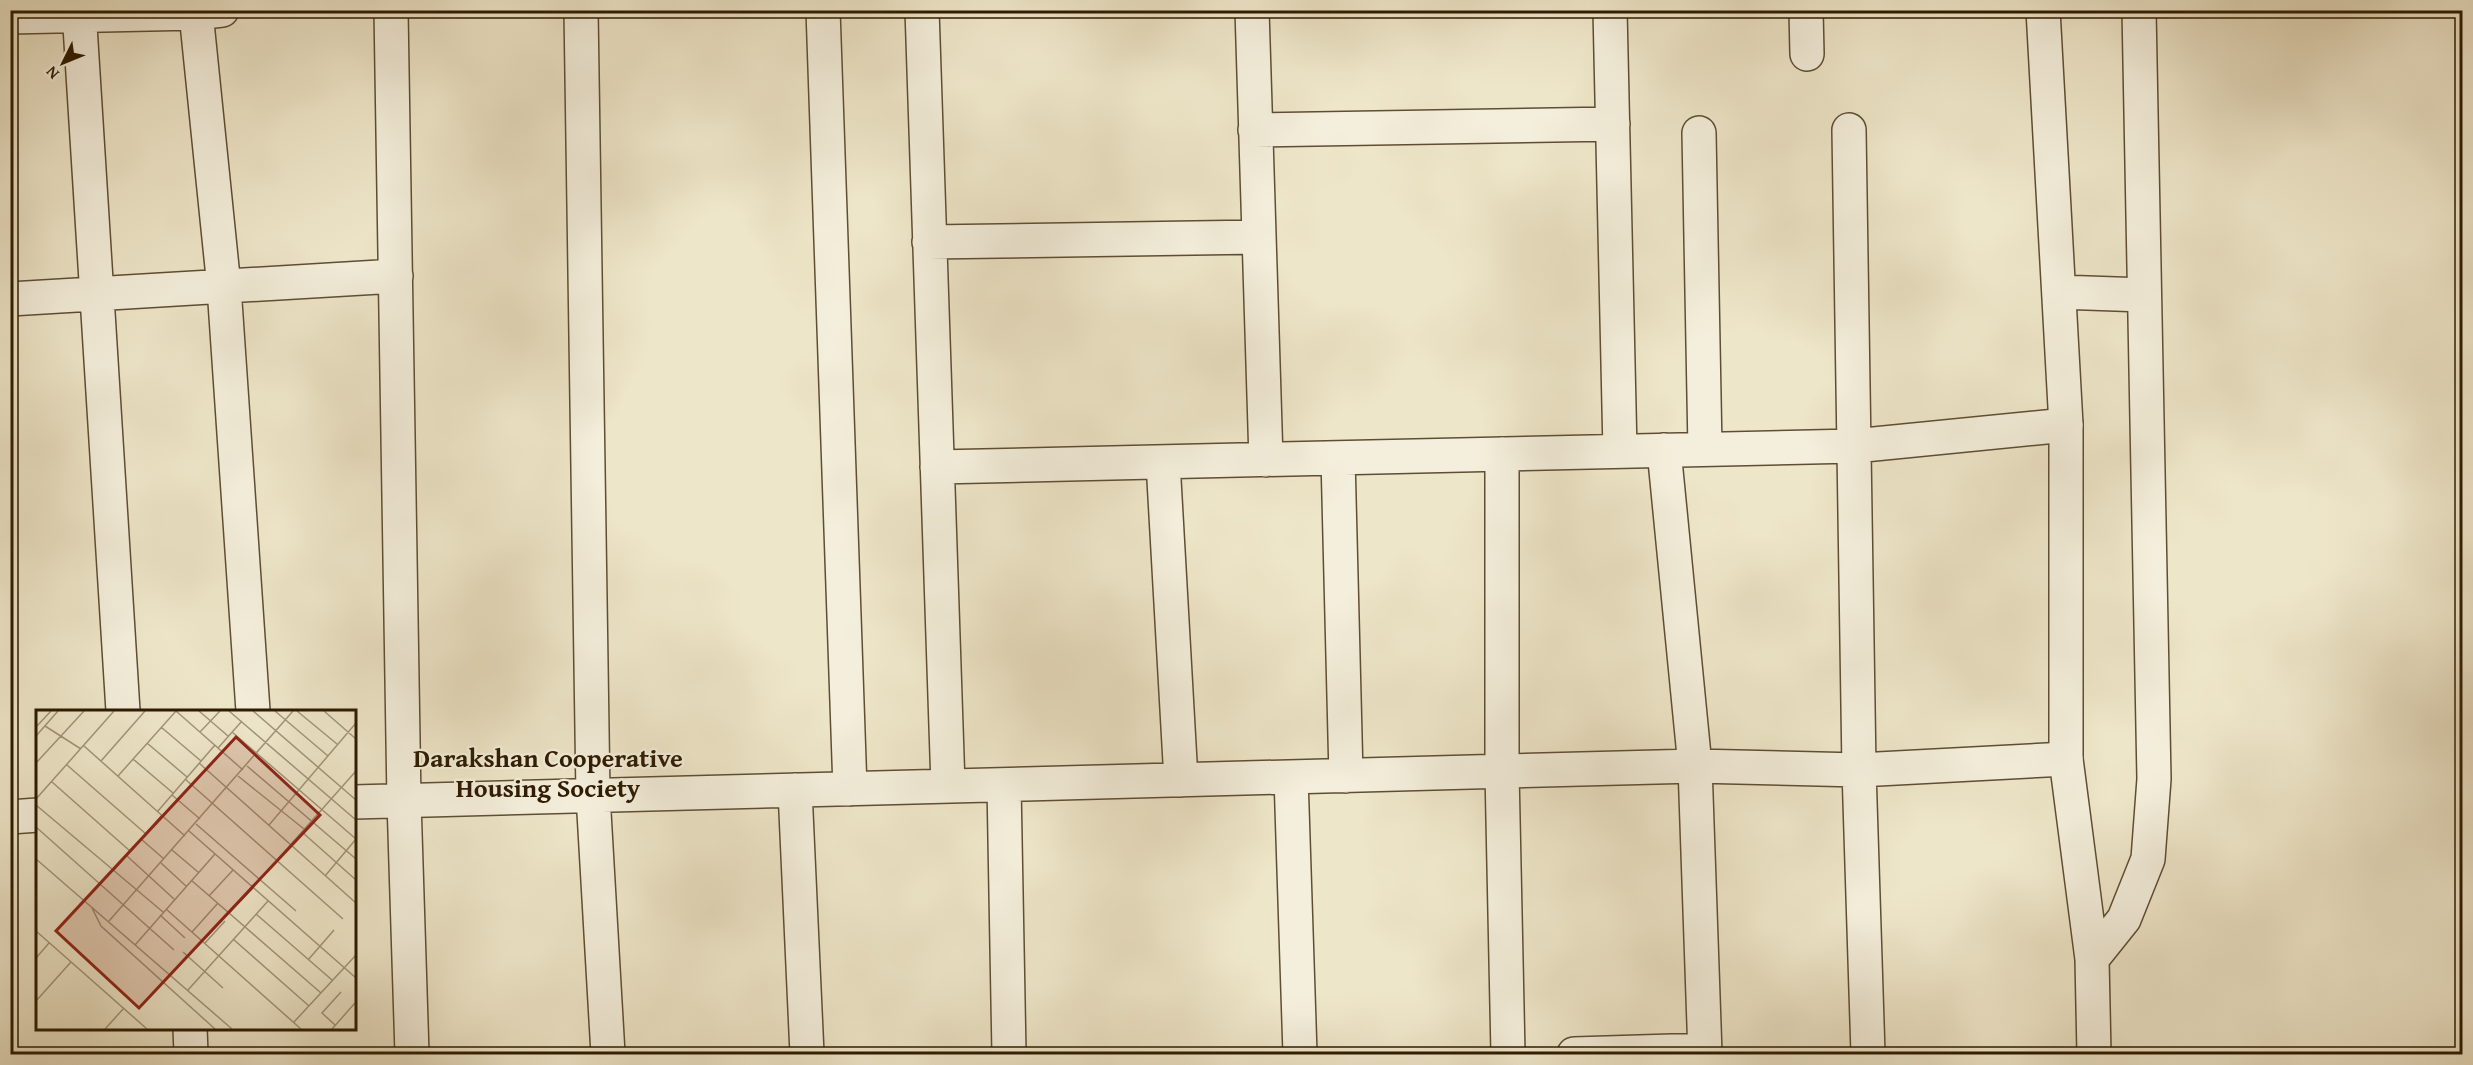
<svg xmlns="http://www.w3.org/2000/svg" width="2473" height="1065" viewBox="0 0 2473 1065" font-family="'Gentium Book Plus',serif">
<rect width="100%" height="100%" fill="#eee6c9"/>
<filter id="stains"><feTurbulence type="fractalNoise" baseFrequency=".00333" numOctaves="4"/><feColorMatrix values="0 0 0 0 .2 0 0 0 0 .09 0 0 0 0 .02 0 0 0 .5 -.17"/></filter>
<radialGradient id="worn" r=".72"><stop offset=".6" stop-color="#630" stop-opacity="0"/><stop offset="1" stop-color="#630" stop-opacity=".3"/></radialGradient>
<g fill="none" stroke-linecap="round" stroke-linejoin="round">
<!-- minor casing -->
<g stroke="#5e4e33" stroke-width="36">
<path id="minor" d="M79 10 123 711
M391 10 404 801 412 1054
M581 10 593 795 608 1054
M823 10 850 789
M922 10 948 786
M1252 10 1266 460
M1610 10 1620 451
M1806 10 1807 54
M196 13 224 287 253 711
M10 17 196 13 222 10
M1255 130 1613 124
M1849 130 1859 770 1868 1054
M1699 133 1705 449
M929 242 1259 237
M10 299 396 276
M1664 450 1695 766 1705 1054
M1502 454V772L1508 1054
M1338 458 1346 776
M1163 462 1181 780
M937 467 1854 446 2066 425
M1291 777 1300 1054
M1004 785 1009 1054
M795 790 807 1054
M354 802 1695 766 1859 770 2066 759
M10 817 38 815
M190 1028 191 1054
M1574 1054 1705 1050"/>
</g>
<!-- tertiary casing -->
<g stroke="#5e4e33" stroke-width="36">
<path id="tertiary" d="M2043 10 2066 425V759L2092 959 2094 1054
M2059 292 2144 295
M2092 959 2124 919 2148 859 2154 779 2139 10"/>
</g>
<!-- minor -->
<use href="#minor" stroke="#f4efdc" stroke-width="33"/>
<!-- tertiary -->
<use href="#tertiary" stroke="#f4efdc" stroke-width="33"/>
</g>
<g text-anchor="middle" stroke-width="4.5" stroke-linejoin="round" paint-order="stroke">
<!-- neighbourhood labels -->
<g font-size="26" font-weight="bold" fill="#2e1b01" stroke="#f4efdc">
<text x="548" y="767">Darakshan Cooperative<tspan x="548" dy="30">Housing Society</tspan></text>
</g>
</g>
<!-- overview -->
<g transform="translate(36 710)">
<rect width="320" height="320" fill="#eee6c9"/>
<path fill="none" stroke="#a19579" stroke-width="1.5" d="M163 1 192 26M193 1 320 110M217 1 320 90M239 1 292 46M261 1 301 34M288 1 320 29M9 16 45 39M0 17 15 1M125 17 165 51M164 22 184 1M196 22 320 129 289 166M0 26 22 1M111 33 151 67M48 36 149 126M182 38 206 11M97 49 137 83M65 51 109 1M0 53 48 1M163 53 320 193M31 55 110 124M211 56 320 149M82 66 140 1 207 60M202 66 268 119M149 69 307 209M16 72 94 141M136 85 164 109M0 89 78 1M0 95 127 202M122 101 179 35M160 114 260 201M233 115 320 13M0 117 138 240M153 121 320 268M266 122 320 170M105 129 128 149M136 140 162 162M91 146 138 189M0 149 196 319M241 150 320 61M125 153 150 176M77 161 126 105M155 170 285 283M173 186 197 160M56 198 65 216 179 319M130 199 265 319M193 203 217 178M220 204 296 270M124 205 149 228M73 211 257 1M0 221 111 319M156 222 182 193M197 229 273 296M169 233 189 211M99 235 179 144M147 242 187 278M0 248 13 233M272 250 298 220M152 280 232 191M0 291 35 252M258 312 320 245M299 315 286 303 305 282M69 319 88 298M296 319 319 293"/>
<path fill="#8f2418" fill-opacity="0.15" stroke="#8f2418" stroke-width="3" d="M200 27 284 105 103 298 20 221Z"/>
<rect width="320" height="320" fill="none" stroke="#2e1b01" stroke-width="3"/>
</g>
<!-- margin -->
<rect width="2473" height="1065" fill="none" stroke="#eee6c9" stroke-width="36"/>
<rect x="12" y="12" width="2449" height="1041" fill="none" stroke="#2e1b01" stroke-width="3"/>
<rect x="18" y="18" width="2437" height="1029" fill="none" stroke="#2e1b01" stroke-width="1.5"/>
<!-- north arrow -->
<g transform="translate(63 63) rotate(227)" stroke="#f4efdc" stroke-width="4.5" paint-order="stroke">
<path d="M0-4.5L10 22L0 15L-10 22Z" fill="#2e1b01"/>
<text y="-9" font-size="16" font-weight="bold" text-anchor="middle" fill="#2e1b01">N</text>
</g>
<rect width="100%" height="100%" filter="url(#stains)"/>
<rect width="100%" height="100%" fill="url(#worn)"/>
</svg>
